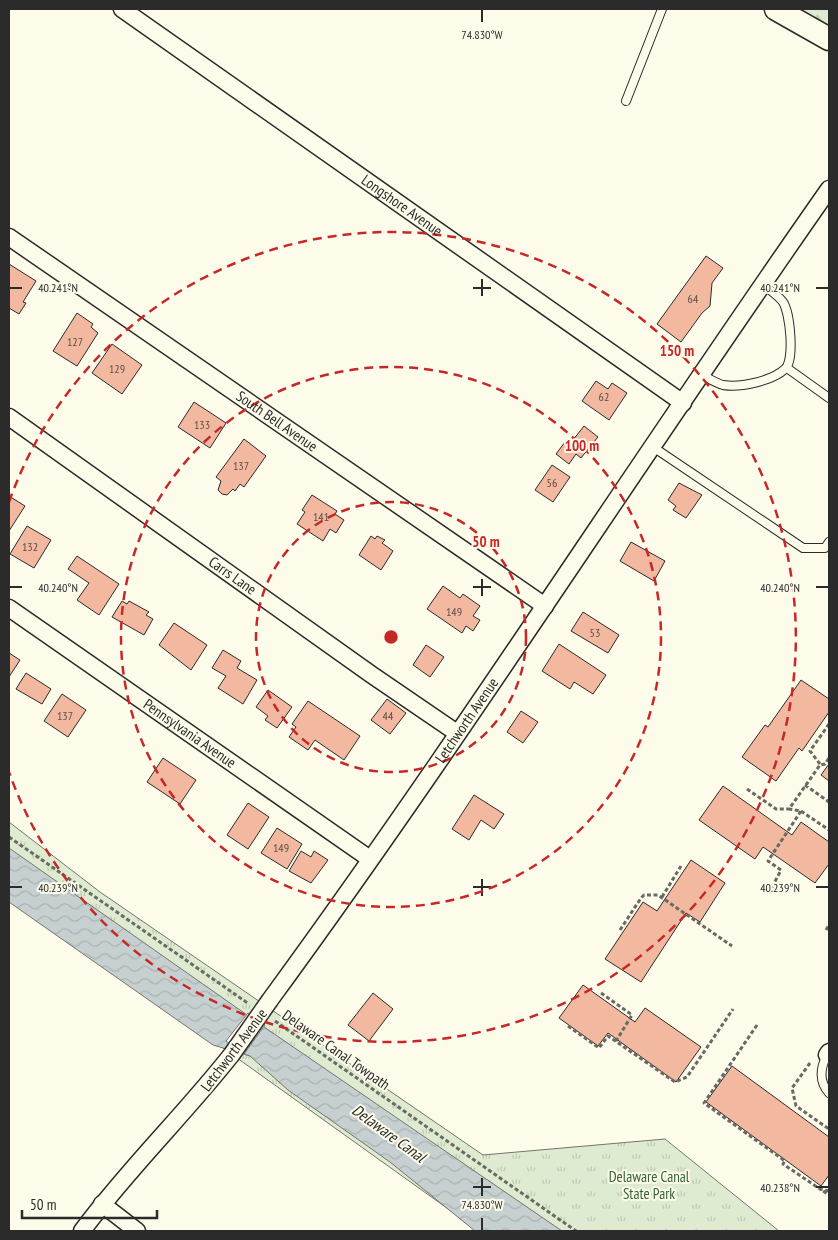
<svg xmlns="http://www.w3.org/2000/svg" width="838" height="1240" viewBox="0 0 838 1240" font-family="'PT Sans Narrow',sans-serif">
<defs>
<pattern id="forest-firs" width="22" height="20" patternUnits="userSpaceOnUse" patternTransform="scale(1.25)"><rect width="22" height="20" fill="#deebd1"/><path d="M5 1l3.5 6h-7zM16 11l3.5 6h-7z" fill="#bfcab4"/></pattern>
<pattern id="park-tufts" width="24" height="20" patternUnits="userSpaceOnUse" patternTransform="scale(1.25)"><rect width="24" height="20" fill="#deebd1"/><path d="M3 7l-1-3M5 7V3M7 7l1-3M15 17l-1-3M17 17v-4M19 17l1-3" fill="none" stroke="#bfcab4"/></pattern>
<pattern id="water-waves" width="16" height="10" patternUnits="userSpaceOnUse" patternTransform="scale(1.25)"><rect width="16" height="10" fill="#c7d0d0"/><path d="M0 5q4-4 8 0t8 0" fill="none" stroke="#abb3b3"/></pattern>
</defs>
<rect width="100%" height="100%" fill="#fdfbea"/>
<!-- forest -->
<path fill="url(#forest-firs)" stroke="#74746e" d="M782 9H829V35Z"/>
<!-- park -->
<path fill="url(#park-tufts)" stroke="#74746e" d="M9 822 100 892 483 1155 665 1139 779 1231H479L9 895Z"/>
<!-- water -->
<path fill="url(#water-waves)" stroke="#74746e" d="M9 848 267 1029 562 1231H475L390 1162 288 1090 250 1056 213 1045 9 902Z"/>
<!-- pier -->
<path fill="#fdfbea" stroke="#74746e" d="M248 1013 265 1025 244 1054 226 1041Z"/>
<!-- building -->
<path fill="#f2b8a0" stroke="#2b2b2b" d="M706 256 723 268 712 283 710 306 702 313 681 342 657 324Z
M9 264 36 281 23 302 26 303 19 314 9 308Z
M77 313 93 324 91 327 98 333 77 366 53 351Z
M112 344 142 365 122 394 92 373Z
M596 381 608 389 612 383 627 393 609 420 582 401Z
M194 402 226 423 210 448 178 427Z
M584 426 598 437 581 458 576 454 569 464 556 454 565 442 569 445Z
M244 439 266 456 244 487 240 484 235 491 233 489 227 495 222 494 218 490 221 481 216 477Z
M552 465 570 477 553 502 535 490Z
M679 483 702 495 686 518 673 510 676 506 668 500Z
M312 495 337 511 335 514 344 520 336 533 330 529 323 541 297 524 305 512 302 510Z
M9 496 25 506 9 531Z
M27 526 51 540 34 568 10 554Z
M371 536 375 539 377 536 385 540 382 543 393 551 381 570 359 555Z
M631 542 665 561 654 581 620 561Z
M77 556 119 584 99 615 77 600 89 583 68 569Z
M443 586 460 598 463 594 480 606 473 616 480 620 473 631 466 626 462 633 427 609Z
M122 601 127 604 129 601 149 612 146 615 153 619 144 635 112 617Z
M583 612 619 635 608 653 571 631Z
M174 623 207 645 191 670 159 645Z
M559 644 606 675 593 694 574 682 570 689 542 671Z
M426 645 444 657 430 677 413 665Z
M223 650 241 661 237 668 257 680 243 704 218 688 226 676 212 668Z
M9 653 20 660 9 677Z
M26 673 51 689 42 704 16 689Z
M801 680 829 699V712L802 751 799 748 776 781 742 757 765 725 768 727Z
M268 690 292 707 277 728 265 720 268 716 256 707Z
M62 694 86 710 68 737 44 721Z
M387 699 406 713 390 734 371 720Z
M308 701 360 736 344 760 315 740 308 750 289 737 296 727 292 724Z
M521 711 538 722 523 743 507 732Z
M163 758 196 780 180 804 147 782Z
M829 764V781L821 775Z
M723 786 792 835 801 822 829 842V864L815 883 763 847 755 859 699 820Z
M474 795 504 814 494 829 481 820 469 840 452 829Z
M248 803 269 817 248 849 227 835Z
M277 828 302 844 287 869 261 853Z
M301 851 311 857 314 851 328 860 311 883 289 871Z
M691 860 725 883 700 922 686 913 641 982 605 959 643 902 657 911Z
M583 985 635 1022 645 1008 701 1047 676 1082 608 1033 598 1046 559 1018Z
M373 993 393 1009 369 1041 348 1025Z
M732 1066 829 1137V1175L821 1186 706 1102Z"/>
<g fill="none" stroke-linecap="round" stroke-linejoin="round">
<!-- lane casing -->
<g stroke="#2b2b2b" stroke-width="10">
<path id="lane" d="M626 101 662 9
M787 368 829 398
M702 375C708 378 716 383 723 385 740 388 772 381 785 369 795 360 790 313 783 302 779 296 768 289 763 284
M653 447 803 548H825L829 542
M827 1055C820 1068 819 1082 829 1093"/>
</g>
<!-- street casing -->
<g stroke="#2b2b2b" stroke-width="19">
<g id="street">
<path id="s1" d="M122 9 683 403"/>
<path id="s2" d="M9 237 545 606"/>
<path id="s3" d="M9 417 372 675 457 733"/>
<path id="s4" d="M9 608 370 859"/>
<path id="s5" d="M270 1000C464 735 640 458 829 189"/>
<path d="M827 1055 829 1052"/>
<path d="M102 1204 137 1231"/>
<path d="M82 1231C128 1169 184 1115 232 1054"/>
</g>
</g>
<!-- secondary casing -->
<g stroke="#2b2b2b" stroke-width="25">
<path id="secondary" d="M776 9 829 39"/>
</g>
<!-- path -->
<path stroke="#6a6964" stroke-width="3" stroke-dasharray="4 2.5" stroke-linecap="butt" d="M820 764 810 751 829 724
M805 785 829 802
M747 789 776 809H789
M801 811 829 830
M9 837 249 1004
M769 893 781 870 768 861 801 811 789 809 820 765 825 764 829 758
M662 897 681 866
M620 930 641 898 644 895H658L732 946
M826 930 829 925
M601 993 632 1015 616 1041
M275 1021 576 1231
M757 1025 704 1103 785 1161 783 1164 820 1189
M568 1026 599 1048 608 1036 675 1082 687 1077 733 1009
M810 1063 792 1088 796 1106 829 1129
M829 1191 820 1189 829 1195"/>
<!-- lane -->
<use href="#lane" stroke="#fdfbea" stroke-width="8"/>
<!-- street -->
<use href="#street" stroke="#fdfbea" stroke-width="16"/>
<!-- secondary -->
<use href="#secondary" stroke="#fdfbea" stroke-width="22"/>
<!-- street-bridge casing -->
<g stroke="#2b2b2b" stroke-width="19" stroke-linecap="butt">
<path id="street-bridge" d="M232 1054 270 1000"/>
</g>
<!-- street-bridge -->
<use href="#street-bridge" stroke="#fdfbea" stroke-width="16"/>
</g>
<!-- ticks -->
<path fill="none" stroke="#2b2b2b" stroke-width="2" d="M482 10V22M482 279V296M10 288H22M473 288H491M816 288H828M482 579V596M10 587H22M473 587H491M816 587H828M482 879V896M10 887H22M473 887H491M816 887H828M482 1178V1196M473 1187H491M816 1187H828M482 1218V1230"/>
<!-- distance rings -->
<g fill="none" stroke="#c62828" stroke-width="2.5" stroke-dasharray="9 6">
<circle cx="391" cy="637" r="135"/>
<circle cx="391" cy="637" r="270"/>
<path d="M9 502A405 405 0 1 1 9 772"/>
</g>
<g text-anchor="middle" stroke-width="4" stroke-linejoin="round" paint-order="stroke">
<!-- number labels -->
<g font-size="12" fill="#5d4e48">
<text x="693" y="303">64</text>
<text x="75" y="346">127</text>
<text x="117" y="373">129</text>
<text x="604" y="401">62</text>
<text x="202" y="429">133</text>
<text x="241" y="470">137</text>
<text x="552" y="487">56</text>
<text x="321" y="521">141</text>
<text x="30" y="551">132</text>
<text x="454" y="616">149</text>
<text x="595" y="637">53</text>
<text x="65" y="720">137</text>
<text x="388" y="720">44</text>
<text x="281" y="852">149</text>
</g>
<!-- street labels -->
<g font-size="15" fill="#2b2b2b" stroke="#fdfbea">
<text dy="5" stroke="none"><textPath href="#s1" startOffset="342">Longshore Avenue</textPath></text>
<text dy="5" stroke="none"><textPath href="#s2" startOffset="325">South Bell Avenue</textPath></text>
<text dy="5" stroke="none"><textPath href="#s3" startOffset="274">Carrs Lane</textPath></text>
<text dy="5" stroke="none"><textPath href="#s5" startOffset="342">Letchworth Avenue</textPath></text>
<text dy="5" stroke="none"><textPath href="#s4" startOffset="220">Pennsylvania Avenue</textPath></text>
<text transform="translate(234 1050) rotate(-53)" y="5">Letchworth Avenue</text>
<text transform="translate(336 1050) rotate(35)" y="5">Delaware Canal Towpath</text>
</g>
<!-- park labels -->
<g font-size="15" fill="#34623c" stroke="#fdfbea">
<text x="649" y="1182">Delaware Canal<tspan x="649" dy="17">State Park</tspan></text>
</g>
<!-- water labels -->
<g font-size="16" font-style="italic" fill="#2b2b2b" stroke="#fdfbea">
<text transform="translate(389 1133) rotate(36)" y="6">Delaware Canal</text>
</g>
</g>
<g font-size="12" text-anchor="middle" fill="#2b2b2b" stroke="#fdfbea" stroke-width="4" stroke-linejoin="round" paint-order="stroke">
<text x="482" y="39">74.830°W</text>
<text x="58" y="292">40.241°N</text>
<text x="780" y="292">40.241°N</text>
<text x="58" y="592">40.240°N</text>
<text x="780" y="592">40.240°N</text>
<text x="58" y="892">40.239°N</text>
<text x="780" y="892">40.239°N</text>
<text x="780" y="1192">40.238°N</text>
<text x="482" y="1209">74.830°W</text>
</g>
<circle cx="391" cy="637" r="8" fill="#c62828" stroke="#fdfbea" stroke-width="2.5"/>
<g font-size="15" text-anchor="middle" font-weight="bold" fill="#c62828" stroke="#fdfbea" stroke-width="4" stroke-linejoin="round" paint-order="stroke">
<text x="677" y="356">150 m</text>
<text x="582" y="451">100 m</text>
<text x="486" y="547">50 m</text>
</g>
<!-- border -->
<rect width="838" height="1240" fill="none" stroke="#2b2b2b" stroke-width="20"/>
<!-- scale -->
<path d="M22 1210v8h135v-8" fill="none" stroke="#2b2b2b" stroke-width="2.5"/>
<text x="30" y="1210" font-size="15" fill="#2b2b2b" stroke="#fdfbea" stroke-width="4" paint-order="stroke">50 m</text>
</svg>
